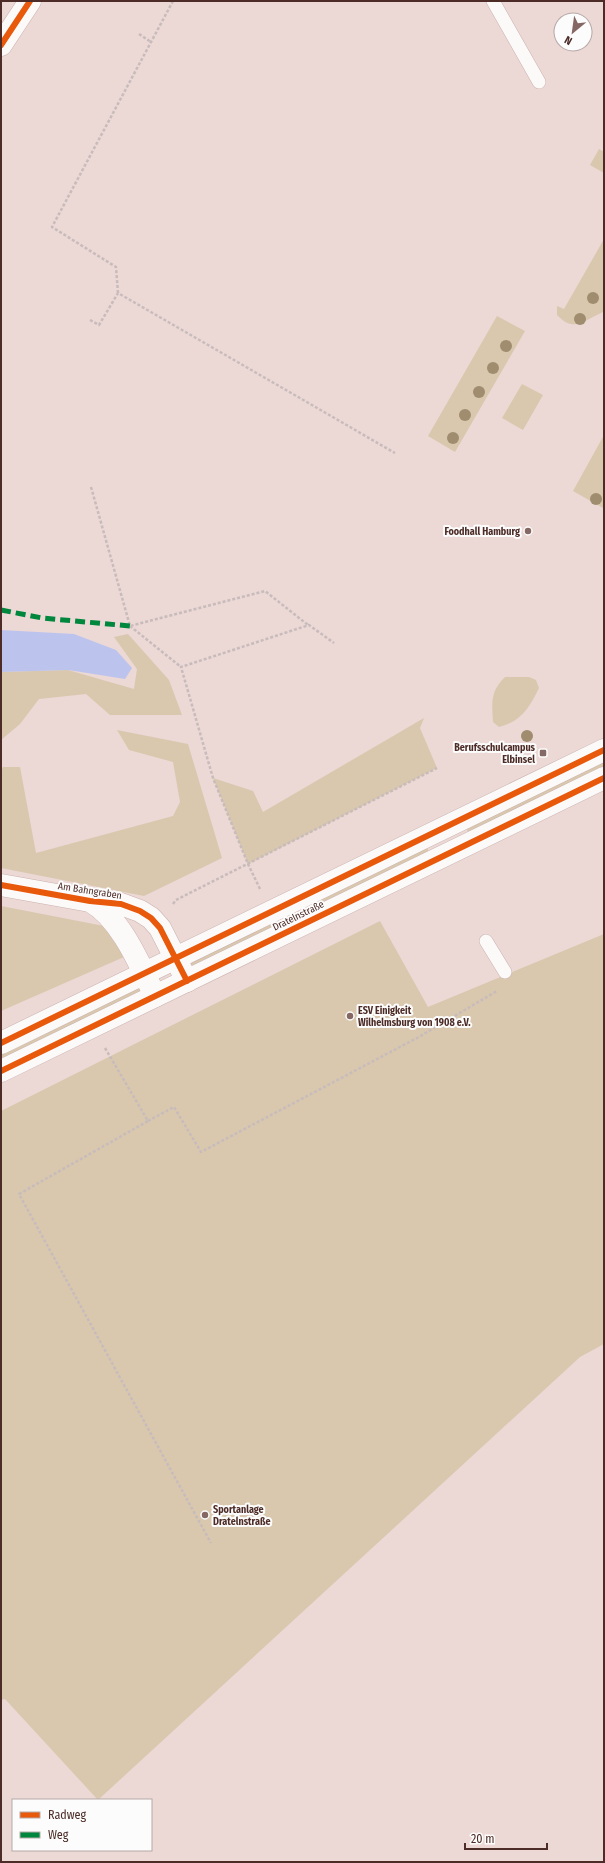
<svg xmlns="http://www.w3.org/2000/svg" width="605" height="1863" viewBox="0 0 605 1863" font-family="'Fira Sans Condensed',sans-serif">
<rect width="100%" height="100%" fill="#ecd8d5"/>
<!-- green -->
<path fill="#d9c8ae" d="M599 149 604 152V173L590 165Z
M604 239V309L603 312C583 321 574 333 557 315V306L564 309Z
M497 316 525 331 455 452 428 436Z
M522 384 543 395 523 430 502 418Z
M604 435V506L603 508 573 491Z
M128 634 169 680 182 715H110L86 694 39 699 20 724 1 740V672L68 670 134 689 137 669 114 637Z
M505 677H529L536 680 539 688C529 708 522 721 499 727L493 722C492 702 490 692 505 677Z
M424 718 420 728 437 768 248 864 213 778 253 791 263 812Z
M117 730 188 744 222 858 144 896 1 868V771L3 767H20L36 853 173 816 180 802 173 762 129 750Z
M604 758V771L468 833 467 829 469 822Z
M425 847 428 849V853L189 968 186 961Z
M1 906 104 926 124 957 1 1011Z
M380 921 428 1007 604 934V1344L580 1357 98 1800 5 1699 1 1700V1111Z
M141 982 147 990 1 1063V1050Z"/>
<!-- water -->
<path fill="#bcc4ee" d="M1 630 74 634 116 650 132 668 125 679 68 670 1 672Z"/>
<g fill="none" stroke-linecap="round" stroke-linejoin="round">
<!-- lane casing -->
<g stroke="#cab2ae" stroke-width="14">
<path id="lane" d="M493 1 539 82
M486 941 505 972"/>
</g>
<!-- street casing -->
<g stroke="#cab2ae" stroke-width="23">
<path id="street" d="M1 45 30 1
M1 885 90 901 121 904 140 911 151 918 160 928 187 981
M90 901C121 918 140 965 155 996"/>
</g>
<!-- secondary casing -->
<g stroke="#cab2ae" stroke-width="23">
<path id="secondary" d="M1 1043 604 750
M1 1071 604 778"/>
</g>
<!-- path -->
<path stroke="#c7bcbb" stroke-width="2.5" stroke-dasharray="3 2" stroke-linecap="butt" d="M139 34 151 42
M118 293 116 267 52 227 173 1
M90 320 99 325 118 293 395 453
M91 487 130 626 265 591 308 625
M130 626 181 667
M260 889 248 864 213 778 181 667 309 625 334 643
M173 904 176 900 437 768
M105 1048 148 1121 19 1194 211 1543
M148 1121 174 1107 201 1152 417 1038 497 991"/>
<!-- lane -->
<use href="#lane" stroke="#fcf9f9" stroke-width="13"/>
<!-- street -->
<use href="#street" stroke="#fcf9f9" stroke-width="22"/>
<!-- secondary -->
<use href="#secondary" stroke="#fcf9f9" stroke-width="22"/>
<!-- quiet -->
<path stroke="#00873e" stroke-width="5" stroke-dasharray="10 5" stroke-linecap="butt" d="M1 610 42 618 130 626"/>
<!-- cycleway casing -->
<g stroke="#fcfcfc" stroke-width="8">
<path id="cycleway" d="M1 45 30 1
M1 885 90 901 121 904 140 911 151 918 160 928 187 981
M1 1043 604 750
M1 1071 604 778"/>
</g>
<!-- cycleway -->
<use href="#cycleway" stroke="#e8590c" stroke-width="6"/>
</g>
<!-- trees -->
<g fill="#a08d70">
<circle cx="593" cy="298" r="6"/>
<circle cx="580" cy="319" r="6"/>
<circle cx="506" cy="346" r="6"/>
<circle cx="493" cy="368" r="6"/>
<circle cx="479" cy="392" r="6"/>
<circle cx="465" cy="415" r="6"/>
<circle cx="453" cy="438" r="6"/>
<circle cx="596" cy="499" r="6"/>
<circle cx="527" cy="736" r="6"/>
</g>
<!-- markers -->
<g fill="#856864" stroke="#fcfcfc" stroke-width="1.5">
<circle cx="528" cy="531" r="4"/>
<rect x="539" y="749" width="8" height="8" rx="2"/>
<circle cx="350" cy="1016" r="4"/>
<circle cx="205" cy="1515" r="4"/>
</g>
<g text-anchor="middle" stroke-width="4" stroke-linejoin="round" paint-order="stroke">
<!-- poi labels -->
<g font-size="10" font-weight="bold" fill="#4d2c27" stroke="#fcfcfc" text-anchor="end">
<text x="520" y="535">Foodhall Hamburg</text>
<text x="535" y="751">Berufsschulcampus<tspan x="535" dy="12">Elbinsel</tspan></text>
<text x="358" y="1014" text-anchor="start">ESV Einigkeit<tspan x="358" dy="12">Wilhelmsburg von 1908 e.V.</tspan></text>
<text x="213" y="1513" text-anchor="start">Sportanlage<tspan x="213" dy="12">Dratelnstraße</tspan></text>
</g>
<!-- street labels -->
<g font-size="10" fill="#4d2c27" stroke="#fcfcfc">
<text transform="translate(90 890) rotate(9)" y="4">Am Bahngraben</text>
<text transform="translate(298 915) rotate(-26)" y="4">Dratelnstraße</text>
</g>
</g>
<!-- border -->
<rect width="605" height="1863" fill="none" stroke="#4d2c27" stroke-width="4"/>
<!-- legend -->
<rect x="12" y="1799" width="140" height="52" fill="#fcfcfc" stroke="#b6a9a7"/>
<rect x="20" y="1812" width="20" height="6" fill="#e8590c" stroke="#b6a9a7"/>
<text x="48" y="1819" font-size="12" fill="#4d2c27">Radweg</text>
<rect x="20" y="1832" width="20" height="6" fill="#00873e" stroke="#b6a9a7"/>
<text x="48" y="1839" font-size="12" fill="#4d2c27">Weg</text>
<!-- north arrow -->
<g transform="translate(573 32) rotate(209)"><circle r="19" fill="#fcfcfc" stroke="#b6a9a7"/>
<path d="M0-3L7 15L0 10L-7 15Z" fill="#856864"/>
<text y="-6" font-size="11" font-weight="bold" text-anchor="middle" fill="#4d2c27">N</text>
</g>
<!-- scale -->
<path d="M465 1843v6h82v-6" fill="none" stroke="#4d2c27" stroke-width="2"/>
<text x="471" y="1843" font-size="12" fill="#4d2c27" stroke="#fcfcfc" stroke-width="3" paint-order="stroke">20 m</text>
</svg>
